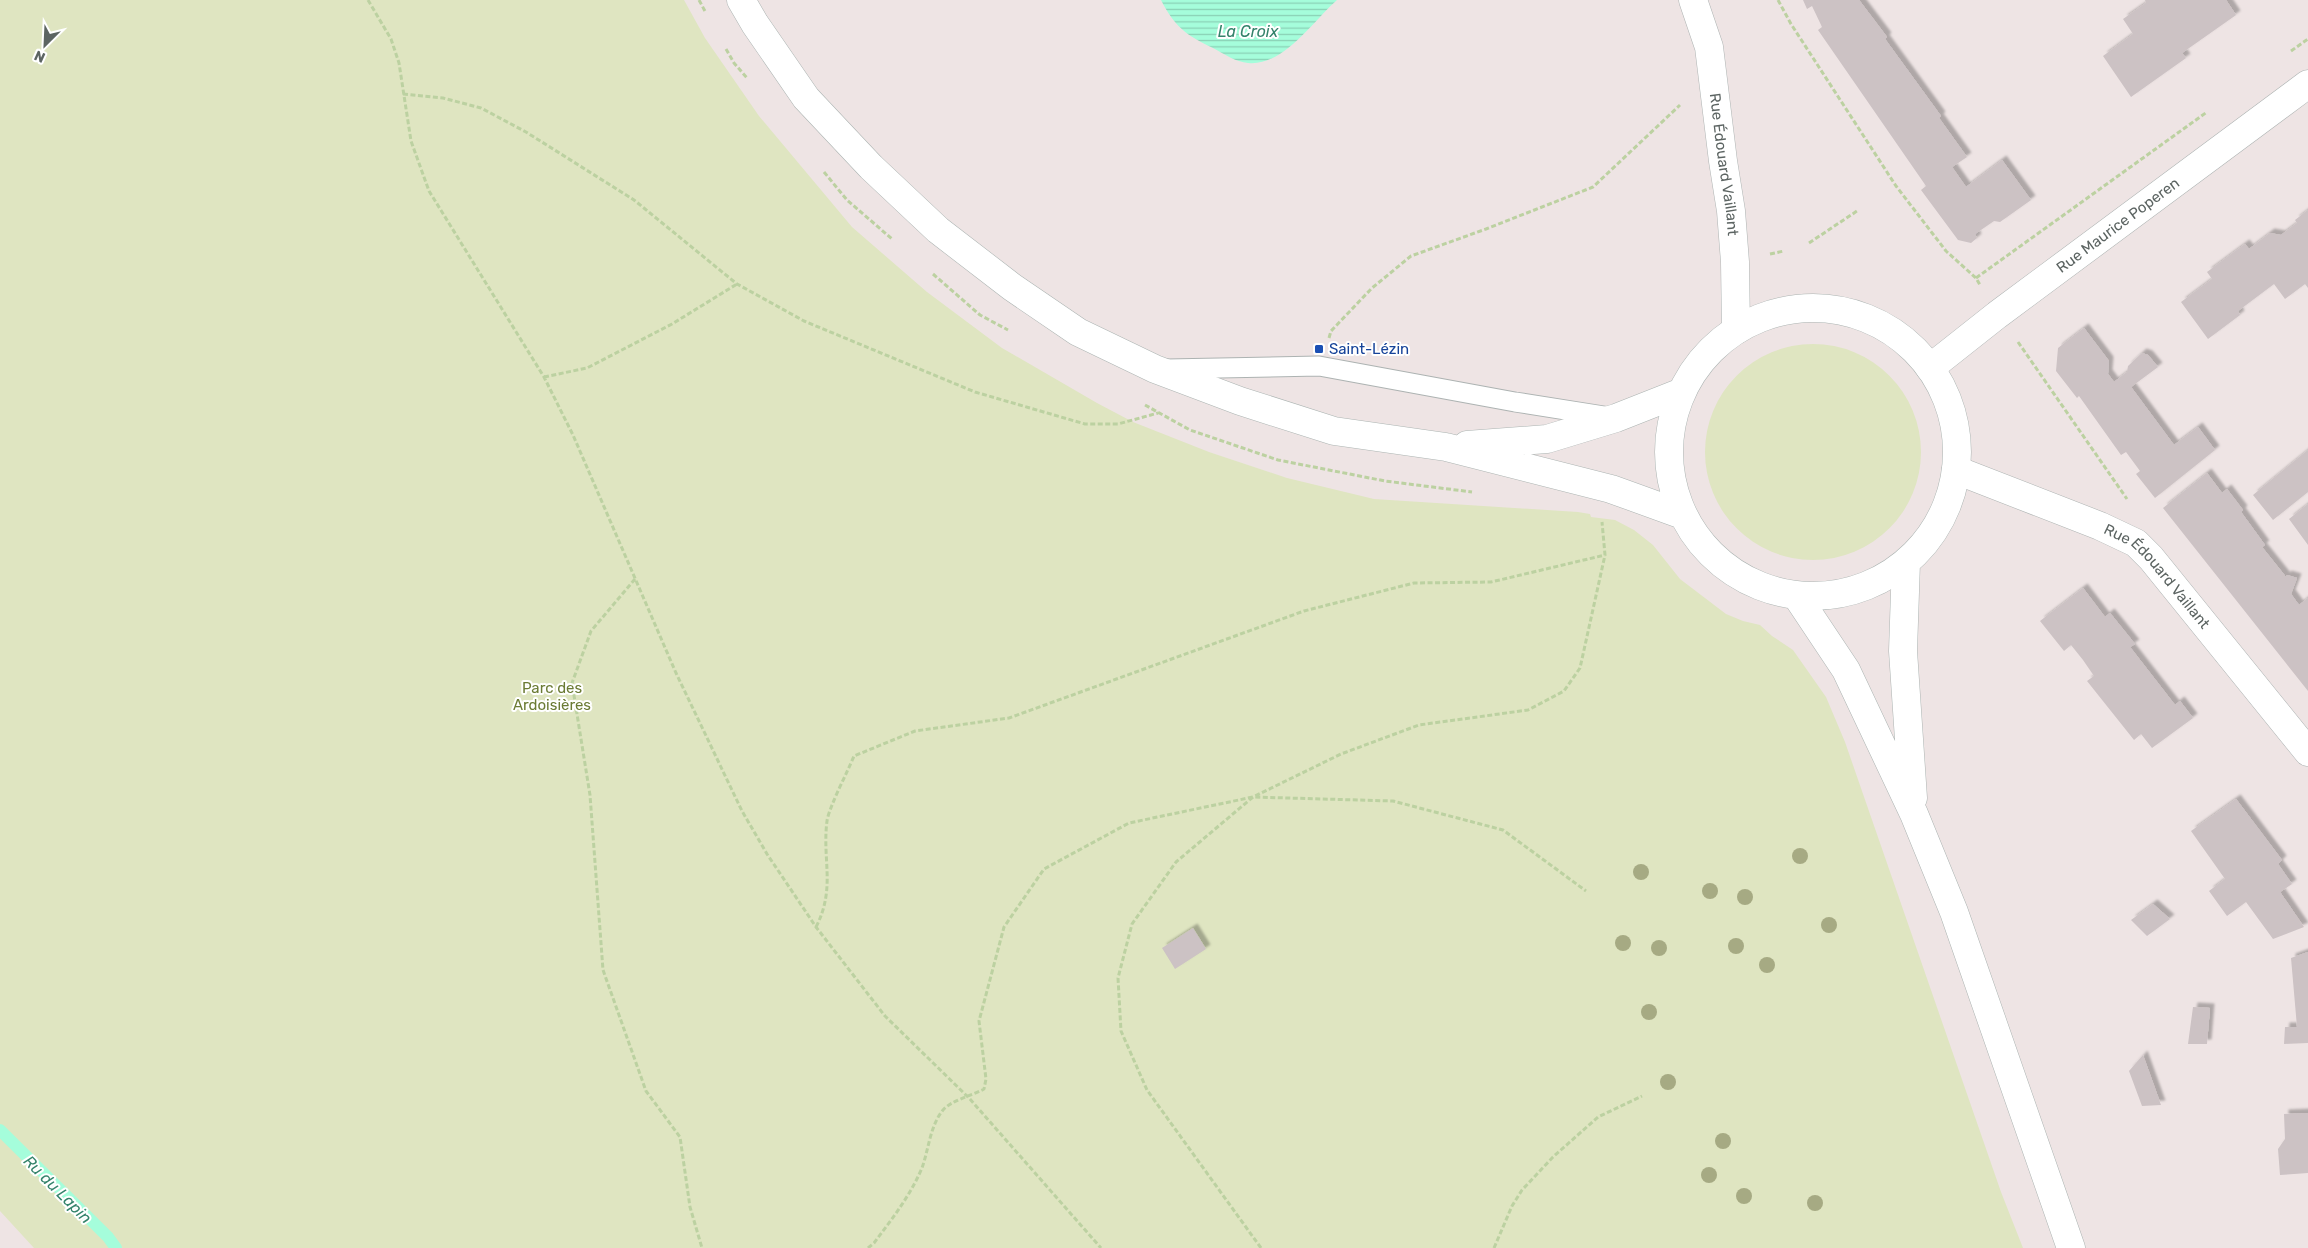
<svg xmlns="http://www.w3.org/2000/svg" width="2308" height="1248" viewBox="0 0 2308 1248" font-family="Rubik,sans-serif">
<defs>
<pattern id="water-rules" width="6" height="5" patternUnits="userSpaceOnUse" patternTransform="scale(1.25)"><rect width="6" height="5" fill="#a5fddb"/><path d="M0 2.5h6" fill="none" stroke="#8ad0b5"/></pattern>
<filter id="shadow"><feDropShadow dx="4.5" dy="-4.5" stdDeviation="1" flood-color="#0004"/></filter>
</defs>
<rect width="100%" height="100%" fill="#eee4e4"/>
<!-- green -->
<path fill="#dfe5c1" d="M0 0H684L705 38 759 116 852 227 927 292 1002 348 1097 403 1133 422 1209 452 1287 478 1374 499 1578 512 1590 514 1591 517 1615 520 1634 530 1653 545 1680 579 1726 614 1743 621 1760 625 1772 636 1793 650 1826 697 1845 742 2001 1192 2023 1248H34L0 1211Z
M1705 452a108 108 0 1 1 216 0a108 108 0 1 1-216 0Z"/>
<!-- water -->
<path fill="url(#water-rules)" d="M1161 0H1337C1314 20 1283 67 1248 63 1236 62 1224 54 1213 48 1187 36 1174 26 1161 0Z"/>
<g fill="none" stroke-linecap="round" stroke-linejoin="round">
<!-- stream -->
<path stroke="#a5fddb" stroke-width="12" d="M0 1130 108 1237 116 1248"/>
</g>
<!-- building -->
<path fill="#ccc2c4" filter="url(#shadow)" d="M1803 0H1859L1887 37 1885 39 1941 116 1939 118 1967 157 1952 167 1966 187 2002 160 2031 200 2000 222 1994 221 1975 234 1977 238 1971 243 1958 240 1921 190 1926 186 1818 30 1822 27 1812 6 1807 9Z
M2145 0H2226L2236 15 2182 53 2186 58 2131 97 2103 56 2133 34 2123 19 2146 3Z
M2308 210V288L2305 284 2285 299 2274 284 2238 311 2240 315 2208 339 2181 302 2212 279 2207 272 2245 244 2249 249 2270 233 2281 235 2297 223 2295 220Z
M2084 328 2109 361 2108 374 2114 382 2127 372 2128 366 2142 353 2148 355 2158 367 2131 387 2174 445 2198 427 2215 450 2155 498 2136 474 2140 471 2126 452 2121 455 2079 396 2077 398 2056 371 2058 348Z
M2308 450V492L2273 520 2253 495Z
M2207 473 2222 493 2227 489 2243 510 2241 512 2265 545 2262 547 2286 577 2287 575 2297 578 2291 594 2299 605 2308 598V691L2163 508Z
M2308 504V545L2289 519Z
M2083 588 2105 617 2110 613 2135 644 2130 647 2175 705 2180 701 2193 718 2152 748 2141 734 2134 740 2087 681 2094 676 2083 660 2071 645 2064 651 2040 621Z
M2236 799 2282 860 2278 864 2292 884 2280 892 2304 927 2273 939 2246 902 2227 916 2209 891 2225 879 2191 831Z
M2153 904 2170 919 2147 936 2131 920Z
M1193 928 1206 949 1175 969 1162 948Z
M2308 952V1043L2284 1044 2285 1027H2297L2291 958Z
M2193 1007 2210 1008 2207 1044H2188Z
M2143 1055 2161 1105 2142 1106 2129 1071Z
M2308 1113V1173L2280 1175 2278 1149 2285 1139 2284 1114Z"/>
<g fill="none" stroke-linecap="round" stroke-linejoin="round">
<!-- service casing -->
<g stroke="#adb3b2" stroke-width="21">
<path id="service" d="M1167 369 1319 366 1515 402 1610 417"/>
</g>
<!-- minor casing -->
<g stroke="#adb3b2" stroke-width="29">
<g id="minor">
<path id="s1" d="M1693 0 1709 47 1723 161 1731 211 1735 262 1736 330"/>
<path id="s2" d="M1930 368 1997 315 2308 84"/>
<path id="s3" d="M1956 470 2100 526 2136 543 2151 558 2308 752"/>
</g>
</g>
<!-- secondary casing -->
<g stroke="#acb4b2" stroke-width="29">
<path id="secondary" d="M741 0 755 24 806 98 871 167 938 230 1012 287 1078 332 1155 369 1240 401 1334 431 1446 447 1611 489 1683 515
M1669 452a144 144 0 1 1 288 0a144 144 0 1 1-288 0Z
M1467 445 1547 439 1616 418 1682 392
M1906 562 1903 651 1913 798
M1796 595 1846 670 1914 814 1954 912 2071 1248"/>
</g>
<!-- path -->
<path stroke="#bcd1a1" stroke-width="3" stroke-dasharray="5 2.5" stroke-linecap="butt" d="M368 0 391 39 399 63 411 141 429 191 544 377 573 435 676 673 742 811 767 854 816 927 885 1016 969 1098 1101 1248
M699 0 706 13
M1778 0 1791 24 1896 186 1946 251 1976 278 1980 285
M726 49 734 63 747 78
M2291 51 2308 39
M403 94 443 98 481 108 526 132 634 200 737 284 804 321 975 392 1085 424H1118L1158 413
M824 172 847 200 892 239
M1809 243 1857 211
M1770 254 1784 251
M933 274 980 315 1008 330
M1976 278 2207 112
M1329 338 1331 331 1372 288 1411 256 1486 229 1593 187 1680 105
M2018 342 2127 499
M544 377 587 368 672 324 737 284
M1145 405 1190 430 1278 460 1385 481 1472 492
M635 579 591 631 572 683 590 795 603 970 646 1091 680 1137 690 1207 702 1248
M816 927C836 888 822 860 827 821 829 807 848 771 854 756L915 731 1009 718 1304 611 1414 583 1491 582 1605 555
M868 1248 874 1243C892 1219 910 1196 922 1168 929 1148 930 1126 943 1110 952 1100 971 1096 984 1089L986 1079 979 1021 1004 927 1044 869 1129 823 1253 797 1393 801 1503 830 1586 891
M1261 1248 1147 1090 1121 1031 1118 978 1132 924 1176 862 1253 797 1341 754 1419 725 1528 710 1564 691 1580 668 1605 555 1602 522
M1494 1248 1512 1206 1522 1190 1553 1157 1598 1117 1642 1096"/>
<!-- service -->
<use href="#service" stroke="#fff" stroke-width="19"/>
<!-- minor -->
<use href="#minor" stroke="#fff" stroke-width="28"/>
<!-- secondary -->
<use href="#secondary" stroke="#fff" stroke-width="28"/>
</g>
<!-- trees -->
<g fill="#a6aa83">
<circle cx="1800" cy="856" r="8"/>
<circle cx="1641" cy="872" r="8"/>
<circle cx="1710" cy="891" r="8"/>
<circle cx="1745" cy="897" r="8"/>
<circle cx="1829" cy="925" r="8"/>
<circle cx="1623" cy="943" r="8"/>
<circle cx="1736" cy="946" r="8"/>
<circle cx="1659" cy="948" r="8"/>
<circle cx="1767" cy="965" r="8"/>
<circle cx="1649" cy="1012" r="8"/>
<circle cx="1668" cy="1082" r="8"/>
<circle cx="1723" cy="1141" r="8"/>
<circle cx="1709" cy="1175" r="8"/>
<circle cx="1744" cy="1196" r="8"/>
<circle cx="1815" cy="1203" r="8"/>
</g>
<!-- markers -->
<rect fill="#1a4fb4" stroke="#fff" stroke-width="2" x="1314" y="344" width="10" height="10" rx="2.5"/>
<g text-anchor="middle" stroke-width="4" stroke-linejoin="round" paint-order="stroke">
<!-- street labels -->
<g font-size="15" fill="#5c6462" stroke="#fff">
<text dy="5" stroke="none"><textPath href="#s1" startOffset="168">Rue Édouard Vaillant</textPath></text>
<text dy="5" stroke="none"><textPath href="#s2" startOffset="236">Rue Maurice Poperen</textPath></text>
<text dy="5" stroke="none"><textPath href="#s3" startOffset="232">Rue Édouard Vaillant</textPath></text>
</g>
<!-- transit labels -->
<g font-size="15" fill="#164399" stroke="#fff" text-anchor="start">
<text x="1329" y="354">Saint-Lézin</text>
</g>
<!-- park labels -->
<g font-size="15" fill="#6b7b34" stroke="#fff">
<text x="552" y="693">Parc des<tspan x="552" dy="17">Ardoisières</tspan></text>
</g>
<!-- water labels -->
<g font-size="16" font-style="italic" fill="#34836b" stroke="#fff">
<text x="1248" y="37">La Croix</text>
<text transform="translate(58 1189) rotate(45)" y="6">Ru du Lapin</text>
</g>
</g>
<!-- north arrow -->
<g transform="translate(45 45) rotate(204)" stroke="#ffffff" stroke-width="4" paint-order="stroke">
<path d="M0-4L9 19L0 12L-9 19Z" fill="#5c6462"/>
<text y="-8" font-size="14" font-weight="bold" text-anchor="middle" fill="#5c6462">N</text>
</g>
</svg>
